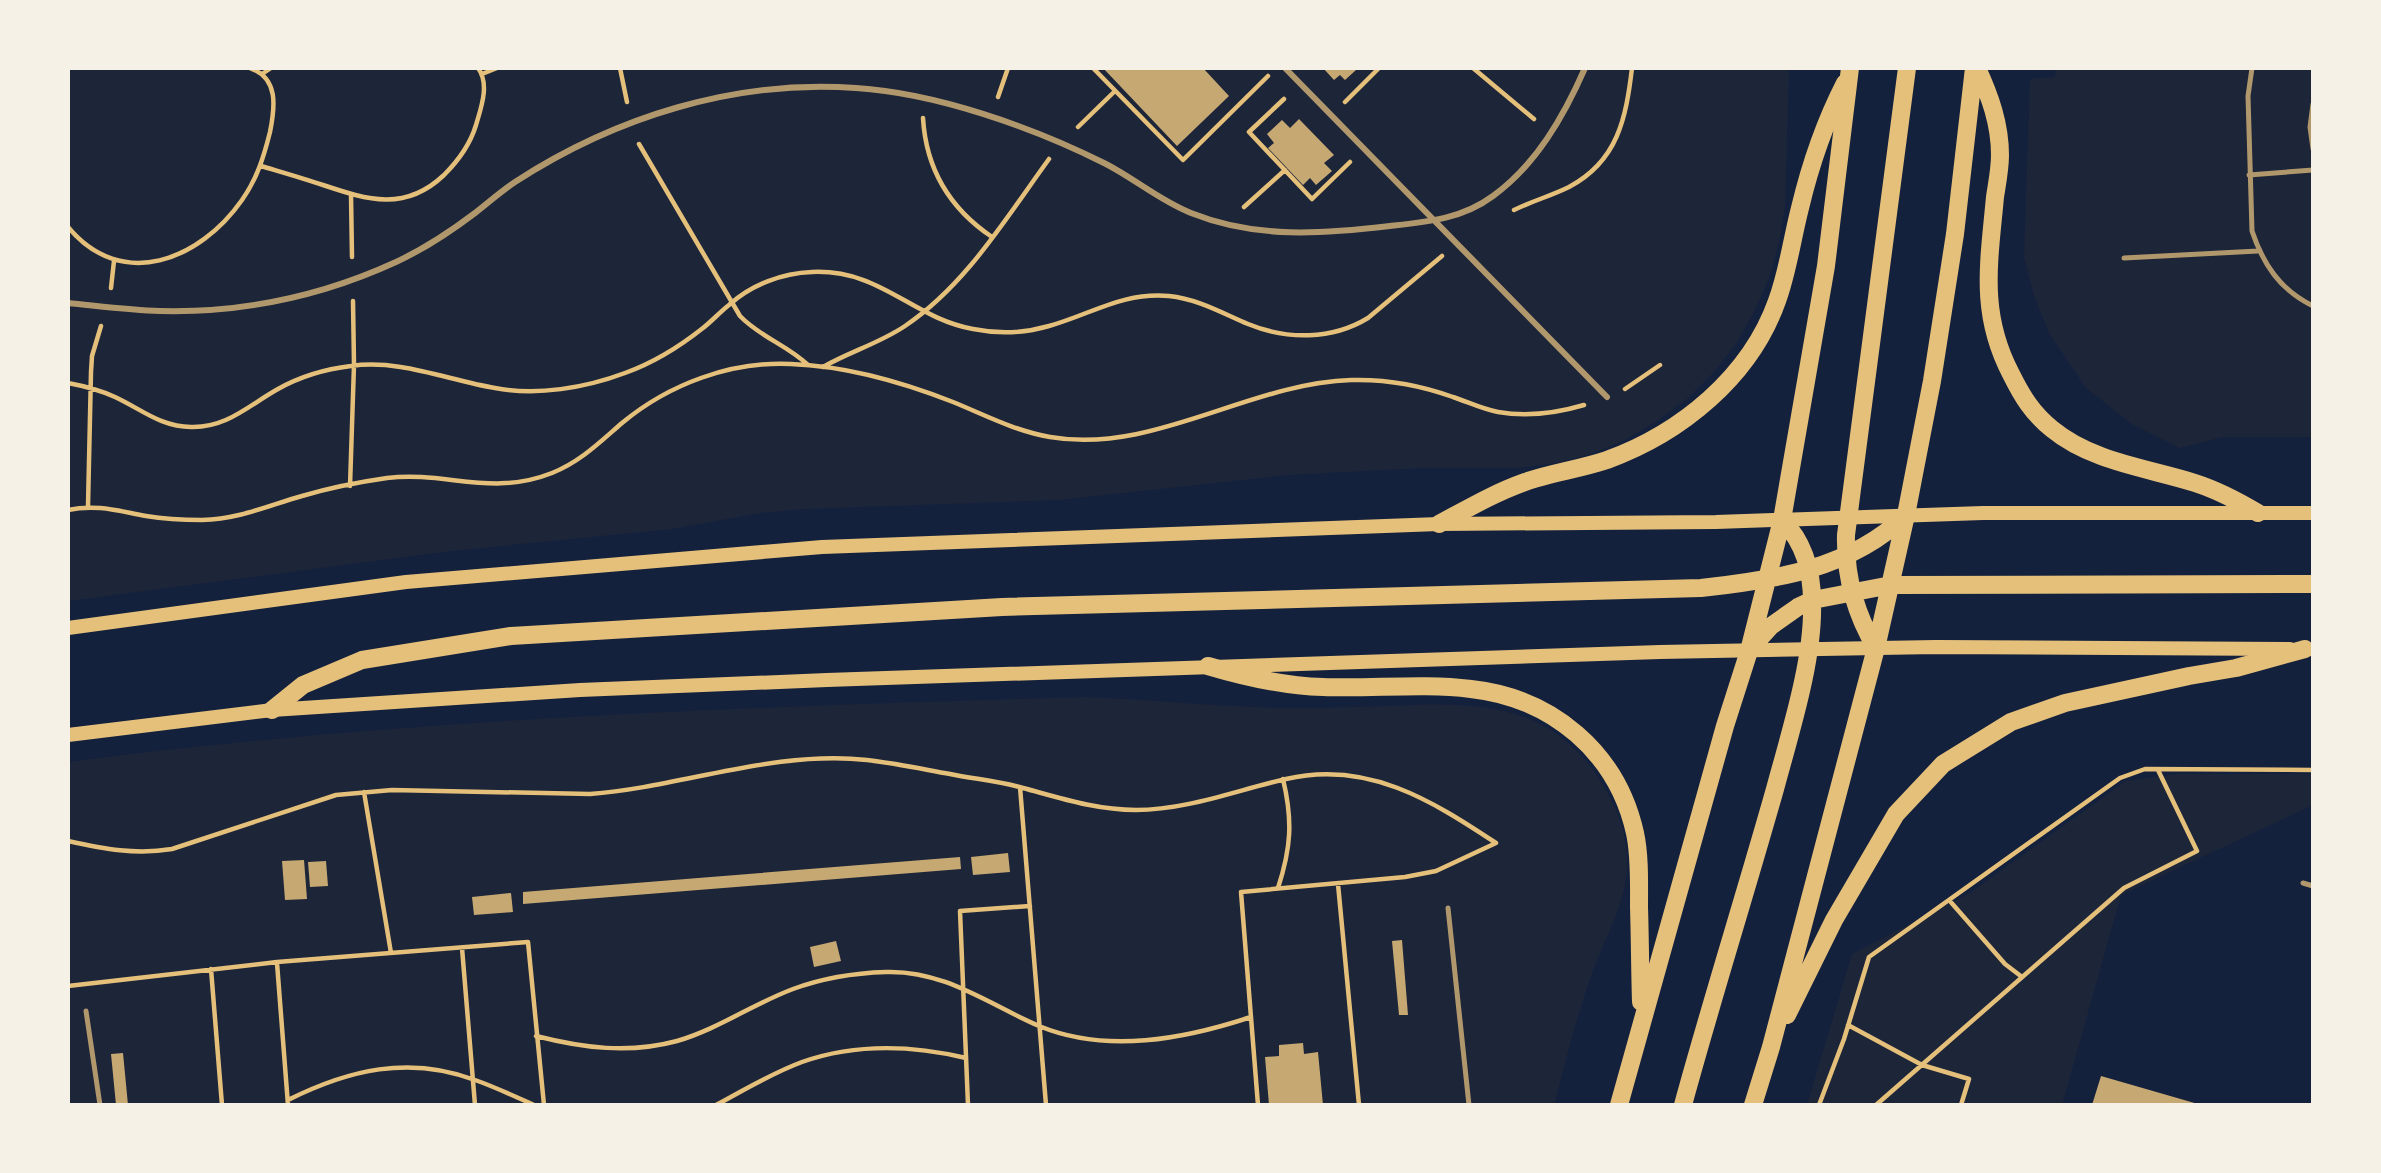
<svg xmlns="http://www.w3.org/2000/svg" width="2381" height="1173" viewBox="0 0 2381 1173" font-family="Commissioner,sans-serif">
<rect width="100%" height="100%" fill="#14213d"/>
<!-- green -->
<path fill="#1d2539" d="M68 68H1789L1785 206 1779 243 1769 278 1754 312 1736 344 1713 373 1687 399 1657 421 1625 440 1591 454 1556 463 1519 468H1422L1289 475 1059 500 805 509 760 513 672 529 451 551 68 601Z
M2056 68H2313V437H2223L2180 448 2133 425 2086 388 2049 333 2034 296 2024 257 2030 79 2055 77Z
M1087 697C1155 700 1221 707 1289 708 1322 708 1356 707 1390 706 1474 702 1551 701 1601 782 1615 804 1626 830 1627 856 1630 901 1602 941 1589 982 1575 1022 1565 1064 1554 1105H68V762C406 718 748 707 1087 697Z
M2179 774H2313V805L2121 895 2062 1105H1807L1852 954 1970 893 2126 781Z"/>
<!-- building -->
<path fill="#c6a872" d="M1103 68H1203L1229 96 1177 146Z
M1323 68H1354L1356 70 1345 80 1340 75 1334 80Z
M1299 119 1334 155 1324 163 1332 171 1316 185 1310 178 1303 185 1268 148 1274 143 1267 134 1282 120 1290 128Z
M1008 853 1010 872 973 875 971 857Z
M960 857 961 869 523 904V892Z
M304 860 307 899 285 900 282 861Z
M326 861 328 886 310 887 308 862Z
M511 893 513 912 474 915 472 897Z
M1402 940 1408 1015H1399L1392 941Z
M836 941 841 961 814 967 810 947Z
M1303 1043 1304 1054 1318 1052 1323 1105H1269L1265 1057 1279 1056V1045Z
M123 1053 128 1105H116L111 1054Z
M2101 1076 2198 1104V1105H2092Z"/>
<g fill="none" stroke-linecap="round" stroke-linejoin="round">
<!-- path -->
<path stroke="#e5c07b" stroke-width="4.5" d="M620 68 627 102
M1093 68 1183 160 1268 76
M1473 68 1534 119
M262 74 271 68
M482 74 497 68
M998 97 1008 68
M1284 99 1249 132 1312 199 1350 162
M1345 102 1379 68
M923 118C926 169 949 208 992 237
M1078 127 1115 91
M639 144 740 316C760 337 787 345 808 365
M261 166C281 172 302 178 323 185 368 200 405 212 444 175 458 161 470 145 476 125 481 108 490 84 478 68
M351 195 352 257
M1244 207 1285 170
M1514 210C1532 201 1551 196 1569 187 1618 161 1626 118 1632 68
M68 227C122 292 200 260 242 200 257 179 264 156 270 132 275 107 279 78 250 68
M111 288 114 261
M823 367C849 352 880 343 905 326 966 285 1006 218 1049 159
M68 383C84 386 100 390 115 397 141 409 161 427 191 427 227 428 249 405 278 389 301 376 326 369 351 366 400 359 447 380 495 388 537 396 585 388 625 373 653 363 679 347 703 328 712 321 720 312 729 305 751 285 782 273 812 272 881 269 912 318 973 329 998 334 1025 333 1049 326 1092 314 1122 292 1169 296 1198 299 1222 313 1248 324 1287 340 1332 340 1368 318L1442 256
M1625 389 1660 365
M350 486 354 365 353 301
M88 506 91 372 92 356 101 326
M68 510C97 504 118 511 146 516 164 519 183 520 202 520 239 519 267 506 302 496 329 488 359 482 387 478 447 471 491 497 552 473 580 462 600 442 622 423 669 384 731 361 791 364 846 366 902 382 953 402 985 415 1015 431 1050 437 1153 455 1249 383 1351 380 1386 379 1420 385 1453 397 1468 402 1482 409 1498 412 1527 417 1557 413 1584 405
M1020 787 1046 1105
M364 792 391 953
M68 841C104 849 136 855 172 849L336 795 392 790 590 794C682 787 772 750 867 760 894 763 922 769 950 774 974 779 999 781 1023 788 1060 798 1096 810 1136 810 1187 810 1237 790 1286 779 1367 760 1431 800 1496 843L1436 871 1405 877 1241 892 1258 1105
M1338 884 1359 1105
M1278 888C1291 848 1293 821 1283 779
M1949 900 2005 964 2022 977
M462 948 475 1105
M277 963 288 1105
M211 969 222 1105
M68 986 277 962 528 942 544 1105
M1848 1025 1922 1065 1969 1079 1961 1105
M536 1036C583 1048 629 1054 677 1041 718 1029 753 1004 793 989 823 978 854 973 886 972 944 970 988 1004 1039 1026 1107 1054 1184 1039 1251 1017
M288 1100C348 1070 409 1055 475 1080 495 1087 514 1096 534 1105
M716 1105C744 1090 772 1073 802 1062 856 1043 911 1045 966 1058
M968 1105 960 911 1030 906
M1819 1105 1844 1039 1869 957 2120 778 2145 769 2313 770
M1876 1105 2124 888 2197 851 2158 770"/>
<!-- service -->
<path stroke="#b1986c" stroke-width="5" d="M2252 68 2248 96 2252 231C2263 264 2280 290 2313 306
M2313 104 2310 127 2313 149
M2249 175 2313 170
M2124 258 2258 251
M2303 883 2313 886
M1448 908 1469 1105
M86 1011 100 1105"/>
<!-- pedestrian -->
<path stroke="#b1986c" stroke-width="6" d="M1285 68 1607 397
M68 303C99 306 130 310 160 311 242 313 322 296 396 262 424 249 450 232 475 213 488 203 500 192 515 182 615 117 736 79 856 88 936 93 1032 127 1104 163 1134 178 1160 201 1191 213 1256 239 1322 234 1390 226 1427 222 1462 219 1493 196 1536 165 1564 116 1585 68"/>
<!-- secondary -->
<path stroke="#e5c07b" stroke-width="14" d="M68 628 406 582 822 547 1439 524 1716 522 1983 513H2313
M68 735 272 710 580 690 827 680 1660 652 1936 647 2290 649"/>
<!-- primary -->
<path stroke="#e5c07b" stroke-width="18" d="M1977 68C1990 96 2000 124 2000 155 2000 169 1997 184 1995 197 1989 263 1979 313 2011 374 2022 396 2032 413 2052 429 2092 462 2148 468 2195 483 2217 490 2238 501 2258 513
M1439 524C1467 509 1494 493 1525 482 1551 473 1580 469 1607 460 1681 433 1750 377 1777 301 1788 271 1792 239 1800 208 1810 166 1825 122 1845 83
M1751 648 1771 626 1798 607 1813 600 1891 585 2313 584
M1876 648C1855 613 1845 576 1846 535L1907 68
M1208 666C1245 677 1284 686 1323 687 1372 689 1422 683 1471 689 1552 698 1617 752 1635 833 1640 856 1639 883 1639 907 1640 938 1640 970 1641 1002
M272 710 303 685 362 660 511 636 1002 607 1701 588C1774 580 1851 569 1906 515
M1787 1015 1834 920 1896 814 1943 764 2011 722 2065 703 2189 676 2236 668 2305 649
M1619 1105 1725 726 1749 651 1782 520 1826 266 1850 68
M1683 1105C1712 999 1745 895 1775 789 1790 733 1814 659 1812 602 1812 571 1804 542 1782 520
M1753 1105 1771 1047 1876 648 1906 515 1932 381 1955 234 1974 68"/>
</g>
<!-- border -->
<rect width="2381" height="1173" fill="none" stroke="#f6f1e7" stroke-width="140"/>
</svg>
